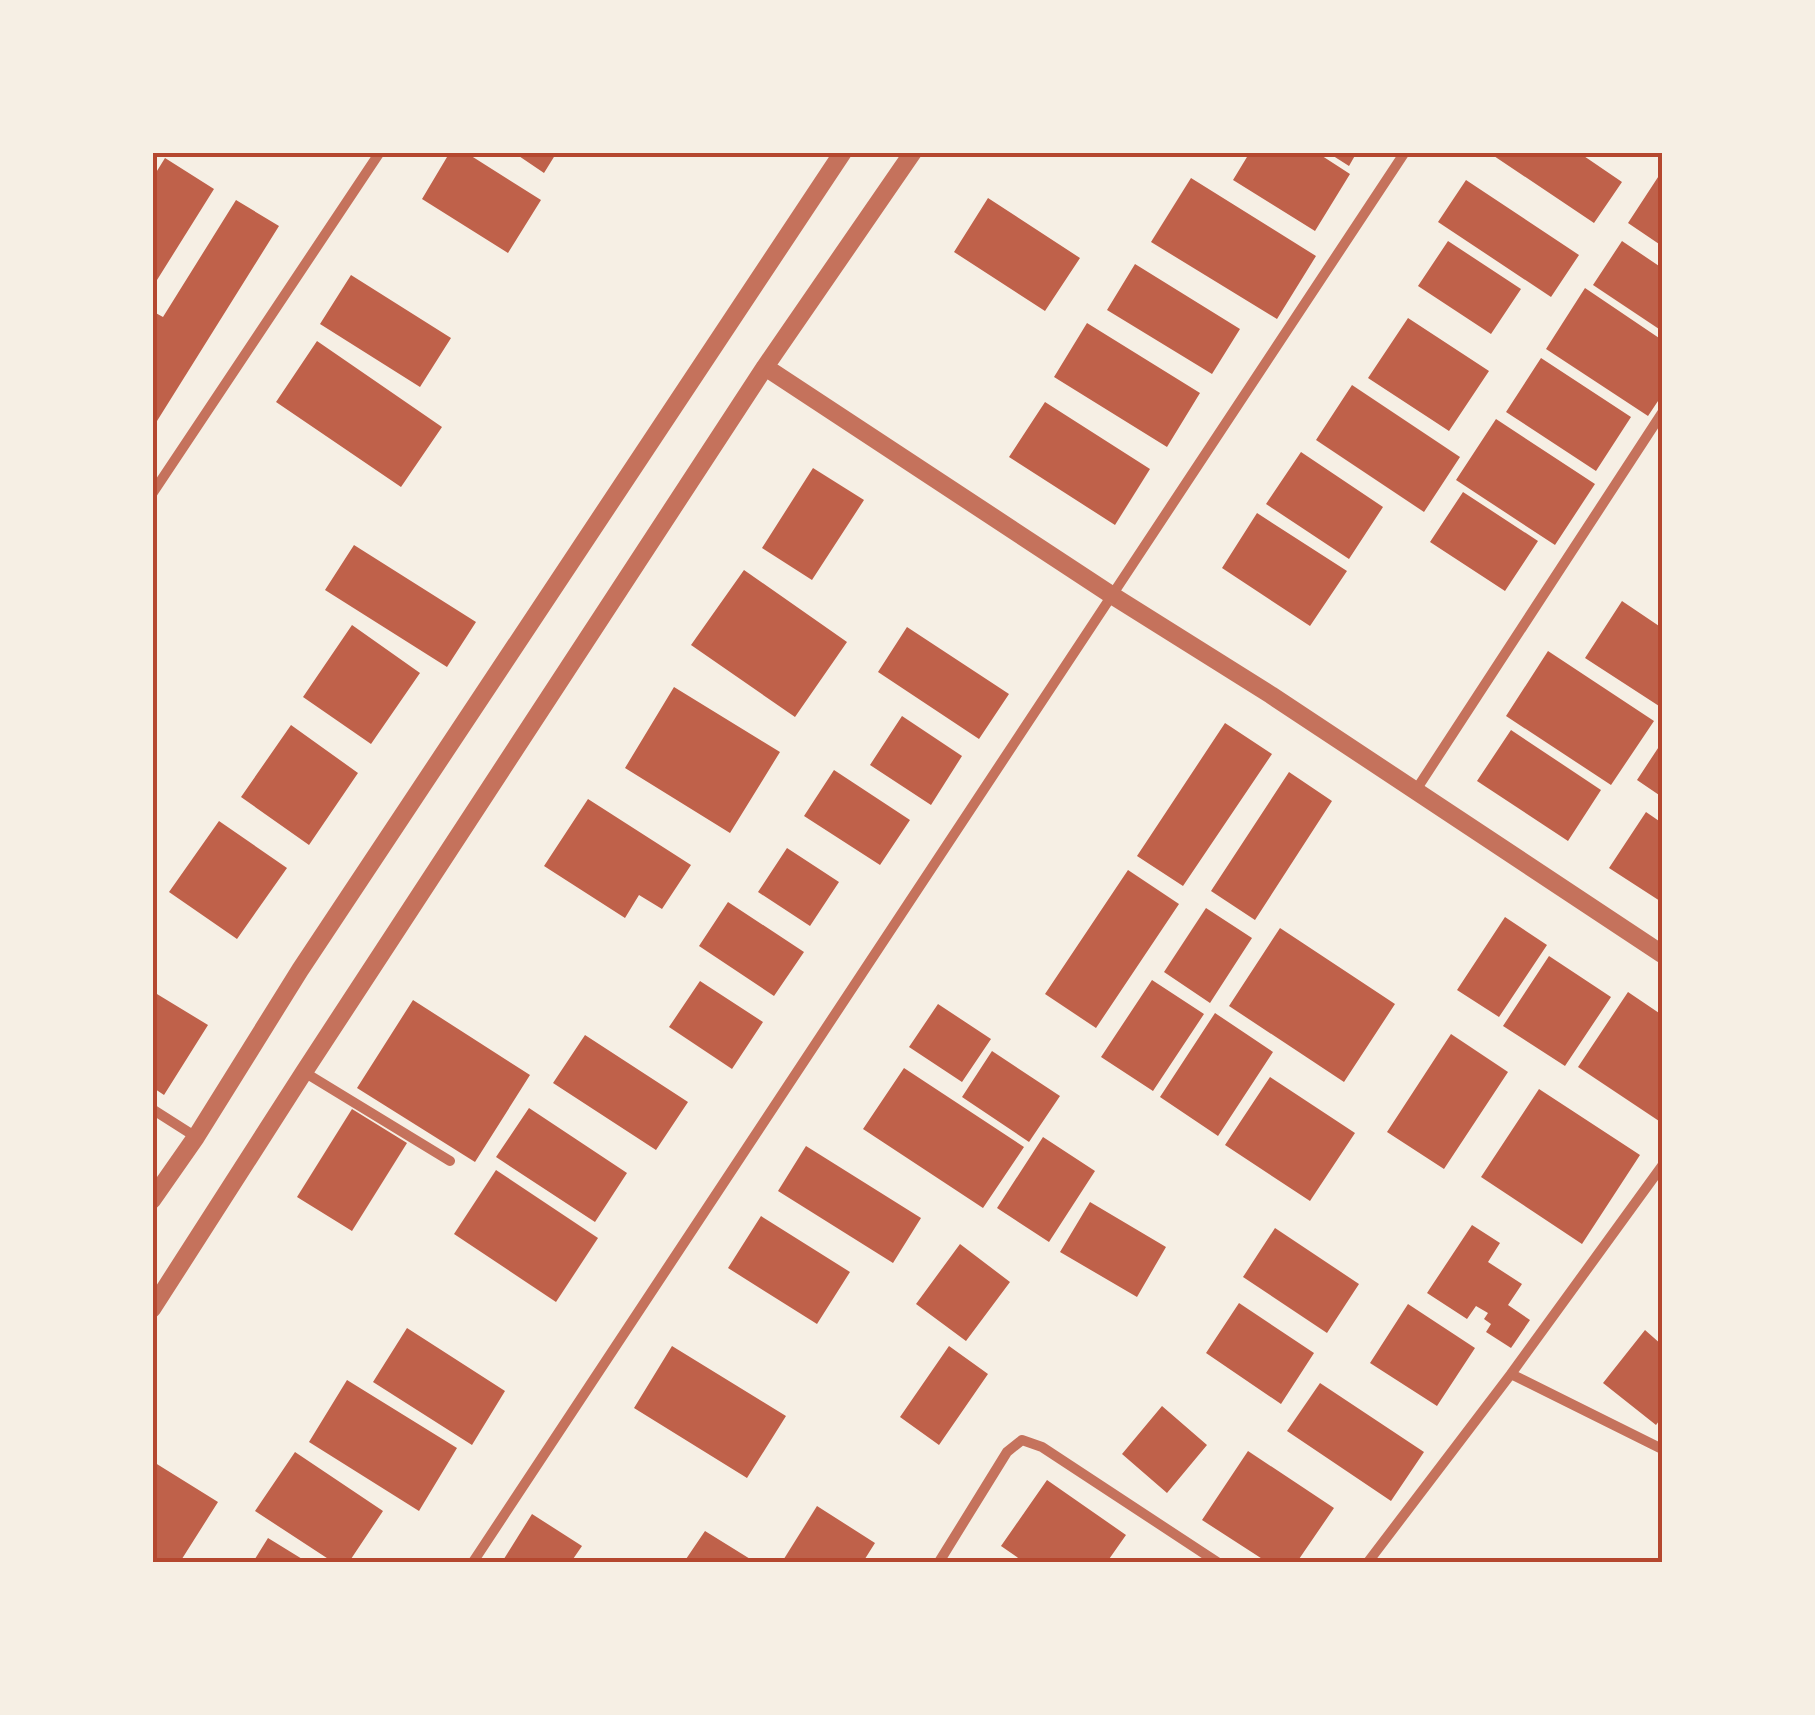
<svg xmlns="http://www.w3.org/2000/svg" width="1815" height="1715" viewBox="0 0 1815 1715" font-family="Roboto,sans-serif">
<rect width="100%" height="100%" fill="#f6efe4"/>
<!-- building -->
<path fill="#bf614a" d="M450 152H465L541 200 508 253 422 199Z
M513 152H557L544 173Z
M1250 152H1316L1350 174 1315 231 1233 180Z
M1327 152H1357L1349 166Z
M1488 152H1578L1622 182 1594 223Z
M165 158 214 189 152 288V179Z
M1662 171V246L1628 223Z
M1191 178 1316 256 1277 319 1151 242Z
M1466 180 1579 255 1551 297 1438 222Z
M988 198 1080 258 1045 311 954 252Z
M236 200 279 226 152 429V311L163 317Z
M1448 241 1521 289 1491 334 1418 286Z
M1622 241 1662 268V331L1593 285Z
M1135 264 1240 329 1212 374 1107 310Z
M351 275 451 338 420 387 320 324Z
M1585 288 1662 340V395L1648 416 1546 349Z
M1408 318 1489 371 1449 431 1368 378Z
M1087 323 1200 393 1167 447 1054 377Z
M317 341 442 427 401 487 276 402Z
M1541 358 1631 417 1596 471 1506 412Z
M1352 385 1460 457 1424 512 1316 440Z
M1045 402 1150 469 1115 525 1009 457Z
M1496 419 1595 484 1555 545 1456 480Z
M1301 452 1383 507 1349 559 1266 504Z
M813 468 864 500 812 580 762 548Z
M1463 492 1538 541 1505 591 1430 542Z
M1257 513 1347 571 1310 626 1222 568Z
M354 545 476 622 447 667 325 590Z
M744 570 847 642 795 717 691 645Z
M1622 601 1662 628V701L1659 706 1585 658Z
M352 625 420 673 371 744 303 697Z
M907 627 1009 694 979 739 878 672Z
M1548 651 1654 721 1611 785 1506 716Z
M674 687 780 752 730 833 625 768Z
M902 716 962 756 931 805 870 765Z
M1225 723 1272 754 1183 886 1137 856Z
M291 725 358 773 309 845 241 797Z
M1511 730 1601 790 1568 841 1477 781Z
M1662 742V797L1637 780Z
M834 770 910 820 880 865 804 816Z
M1289 772 1332 801 1255 920 1211 891Z
M588 799 691 865 662 909 639 895 625 918 544 866Z
M1646 812 1662 823V897L1660 901 1609 868Z
M219 821 287 868 237 939 169 892Z
M787 848 839 882 810 926 758 892Z
M1128 870 1179 904 1096 1028 1045 994Z
M728 902 804 952 774 996 699 946Z
M1206 908 1252 938 1210 1003 1164 972Z
M1505 917 1547 945 1499 1017 1457 990Z
M1280 928 1395 1004 1344 1082 1229 1006Z
M1549 956 1611 997 1565 1066 1503 1026Z
M1152 980 1204 1014 1153 1091 1101 1057Z
M700 981 763 1022 732 1069 669 1027Z
M152 991 208 1025 164 1095 152 1087Z
M1628 992 1662 1015V1123L1578 1067Z
M413 1000 530 1075 475 1162 357 1088Z
M938 1004 991 1039 962 1082 909 1047Z
M1215 1013 1273 1052 1218 1136 1160 1097Z
M1451 1034 1508 1072 1444 1169 1387 1132Z
M585 1035 688 1102 656 1150 553 1083Z
M992 1051 1060 1096 1029 1142 962 1097Z
M904 1068 1024 1147 983 1208 863 1129Z
M1270 1077 1355 1133 1310 1201 1225 1145Z
M1539 1089 1640 1155 1582 1244 1481 1177Z
M529 1108 627 1173 595 1222 496 1157Z
M352 1109 407 1143 352 1231 297 1197Z
M1043 1137 1095 1171 1049 1242 997 1208Z
M806 1146 921 1218 893 1263 778 1191Z
M496 1170 598 1238 556 1302 454 1234Z
M1090 1202 1166 1247 1137 1297 1060 1252Z
M761 1216 850 1272 817 1324 728 1268Z
M1472 1225 1500 1243 1488 1262 1522 1284 1508 1305 1530 1320 1511 1348 1486 1332 1491 1324 1484 1319 1488 1313 1476 1306 1467 1319 1427 1293Z
M1275 1228 1359 1284 1327 1333 1243 1277Z
M960 1244 1010 1282 966 1341 916 1304Z
M1239 1303 1314 1353 1281 1404 1206 1353Z
M1408 1304 1475 1348 1437 1406 1370 1363Z
M407 1328 505 1391 472 1445 373 1382Z
M1645 1330 1662 1345V1417L1656 1425 1603 1383Z
M672 1346 786 1416 747 1478 634 1408Z
M949 1346 988 1374 939 1445 900 1417Z
M347 1380 457 1448 419 1511 309 1442Z
M1320 1383 1424 1452 1391 1501 1287 1431Z
M1162 1406 1207 1445 1167 1493 1122 1454Z
M1248 1451 1334 1508 1297 1562H1267L1202 1520Z
M295 1452 383 1511 349 1562H333L255 1511Z
M152 1461 218 1502 180 1562H161L152 1557Z
M1047 1480 1126 1535 1107 1562H1024L1001 1546Z
M817 1506 875 1543 863 1562H782Z
M532 1514 582 1546 571 1562H502Z
M705 1531 755 1562H684Z
M268 1538 307 1562H253Z"/>
<g fill="none" stroke-linecap="round" stroke-linejoin="round">
<!-- minor -->
<path stroke="#c5725c" stroke-width="10" d="M152 494 380 152
M1416 790 1662 413
M304 1072 450 1161
M152 1109 196 1137
M1511 1374 1662 1449
M473 1562C784 1093 1092 621 1405 152
M939 1562 1007 1452 1022 1440 1042 1447 1217 1562
M1368 1562 1511 1374 1662 1166"/>
<!-- tertiary -->
<path stroke="#c5725c" stroke-width="18" d="M765 367 1110 594 1271 695 1662 954
M152 1200 196 1137 300 970 843 152
M152 1309 304 1072 765 367 913 152"/>
</g>
<!-- border -->
<rect width="1815" height="1715" fill="none" stroke="#f6efe4" stroke-width="310"/>
<rect x="155" y="155" width="1505" height="1405" fill="none" stroke="#b5482f" stroke-width="4"/>
</svg>
